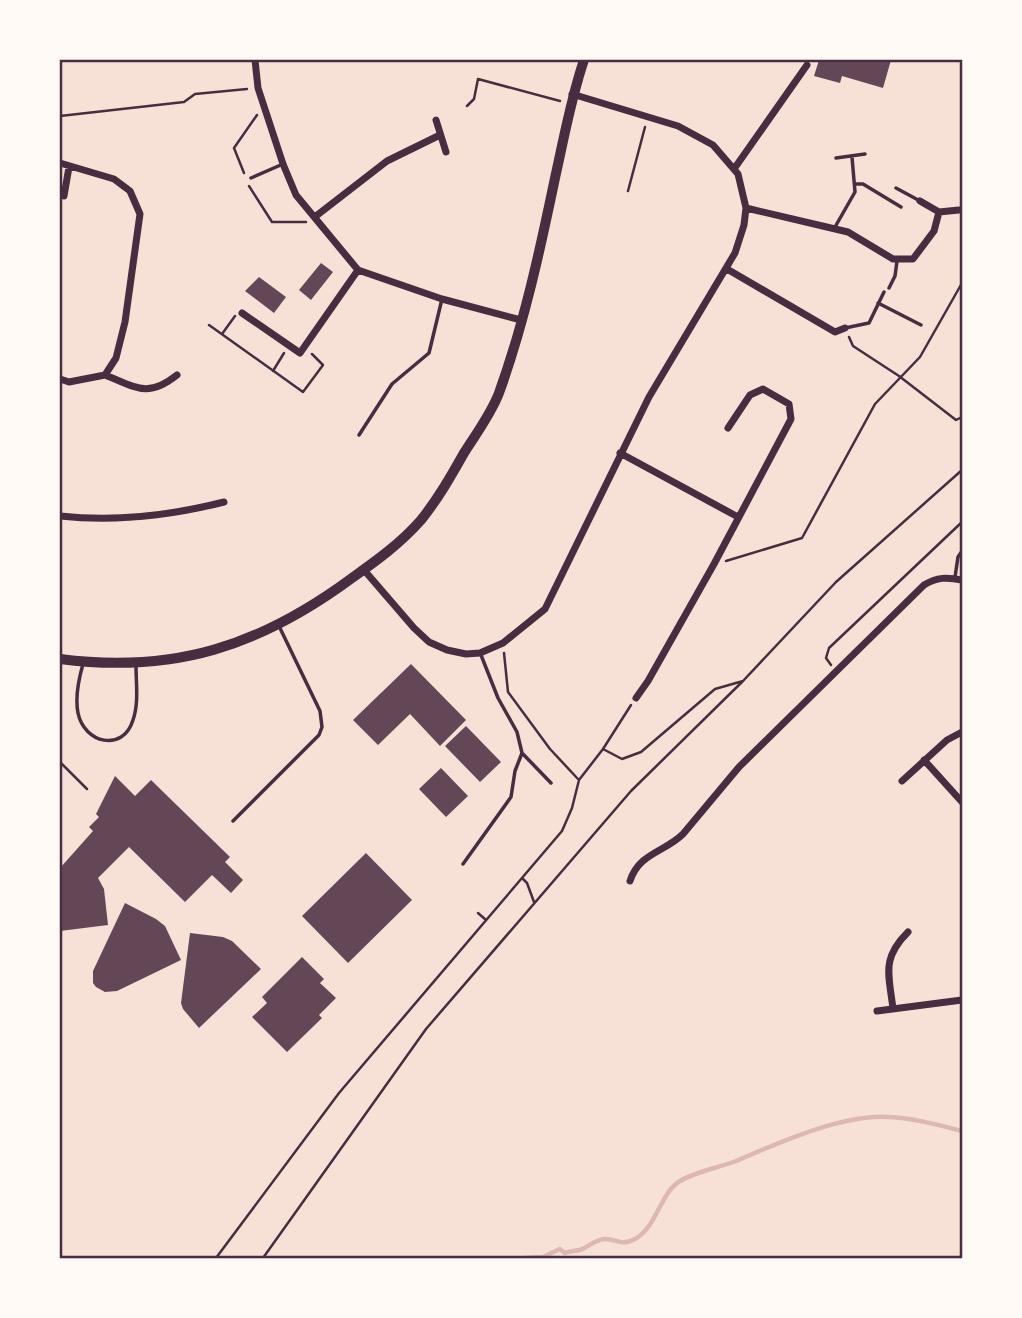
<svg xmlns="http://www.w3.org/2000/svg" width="1022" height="1318" viewBox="0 0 1022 1318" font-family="Montserrat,sans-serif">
<rect width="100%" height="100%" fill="#f7e1d7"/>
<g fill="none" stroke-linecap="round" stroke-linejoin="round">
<!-- stream -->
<path stroke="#dcb8b0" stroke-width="4.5" d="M524 1258 543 1257 560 1249 565 1253C570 1251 575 1251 580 1250 589 1247 594 1240 604 1239 616 1238 620 1247 635 1239 657 1227 660 1193 680 1181 697 1171 718 1168 736 1161 778 1143 842 1114 889 1117 913 1118 939 1125 962 1131"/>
</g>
<!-- building -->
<path fill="#644757" d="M819 60H891L883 88 842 76 840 83 814 76Z
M321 263 333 272 311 300 299 290Z
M259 277 286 297 274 313 245 291Z
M411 664 466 720 440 746 410 714 378 745 353 720Z
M466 726 501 762 480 782 445 746Z
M441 768 468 796 446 817 419 789Z
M115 776 135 796 151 780 230 857 225 862 243 880 231 893 212 875 185 902 129 847 98 878 104 889 108 925 60 931V868L93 831 89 827 99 817 96 814Z
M366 853 412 900 348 963 302 916Z
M125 903 156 919 165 926 181 960 117 991 105 992 96 987 93 983V971Z
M190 933 223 937 232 941 261 969 199 1028 183 1009 181 1003Z
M302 957 324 979 320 983 336 998 319 1015 322 1018 287 1052 252 1017 267 1003 262 997Z"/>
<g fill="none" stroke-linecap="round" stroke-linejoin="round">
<!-- path -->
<path stroke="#4a2c40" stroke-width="2.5" d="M467 106 474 99 478 79 560 101
M60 116 184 102 195 94 247 89
M244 173 234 148 257 115
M249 186 272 222H306
M628 191 645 127
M209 325 303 392 323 365 312 354
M222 334 235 316
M849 337 853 346 899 376 956 420 962 417
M273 371 284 353
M726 561 802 538 875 404 920 357 962 283
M504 653 508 692 550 749 578 779
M831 665 826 658 829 648 962 522
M603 749 631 705
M60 762 87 789
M522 878 527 883 534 902
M478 913 486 920
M216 1258 339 1093 562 831 572 808 579 780 603 749 622 759 641 752 715 689 743 681
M263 1258 426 1029 631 791 743 681 836 582 962 470"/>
<!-- service -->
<path stroke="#4a2c40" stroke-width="3.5" d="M836 158 865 154
M251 178 283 164
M855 184H863L901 207
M896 188 920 201
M835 227 855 192 852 157
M889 288 895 276 897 261
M878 303 921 325
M845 328 869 323 884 292
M359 435 392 384 429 353 442 299
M955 577 958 557 962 551
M481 655 498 698 517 732 522 753 551 783
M83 664C79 678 75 698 78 713 84 743 123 753 133 720 139 703 136 683 136 666
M233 821 319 735 322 727 320 711 279 626
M463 864 511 797 515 771 522 753"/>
<!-- minor -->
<path stroke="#4a2c40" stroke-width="7" d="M255 60 258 88 283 164 296 195 358 270 442 299 521 320
M436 120 446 152
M60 163 114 179 130 191 140 214 125 322 116 358 105 375 69 382 60 379
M734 169 807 65
M64 196 69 167
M920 201 939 212 959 210
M746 208 848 232 893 259H913L934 231 939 212
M316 216 387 161 440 135
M727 269 835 332 845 328
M242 313 300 353 358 270
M105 375C137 388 148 398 177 375
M620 453 738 517
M60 516C116 522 169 516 224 502
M364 570 414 628 429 642 447 650 466 654 480 653 503 643 545 609 649 397 735 253 744 225 746 208 738 174 713 145 678 126 572 94
M636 698 648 681 714 564 791 419 789 404 763 389 750 395 728 428
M924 760 962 802
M902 781 947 740 962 732
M630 881C639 853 665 852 683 834L739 767 924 585C937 577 947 577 962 580
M893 1009C889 974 881 959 908 932
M877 1011 962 1000"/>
<!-- tertiary -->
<path stroke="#4a2c40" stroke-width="10" d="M60 659C174 674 260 646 352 578 376 561 401 543 421 520 438 499 451 476 464 453 476 434 491 414 499 393 524 324 540 250 555 178 564 138 571 98 584 60"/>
</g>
<!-- border -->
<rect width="1022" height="1318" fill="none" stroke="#fffaf5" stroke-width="122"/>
<rect x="61" y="61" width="900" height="1196" fill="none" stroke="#4a2c40" stroke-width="2.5"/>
</svg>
